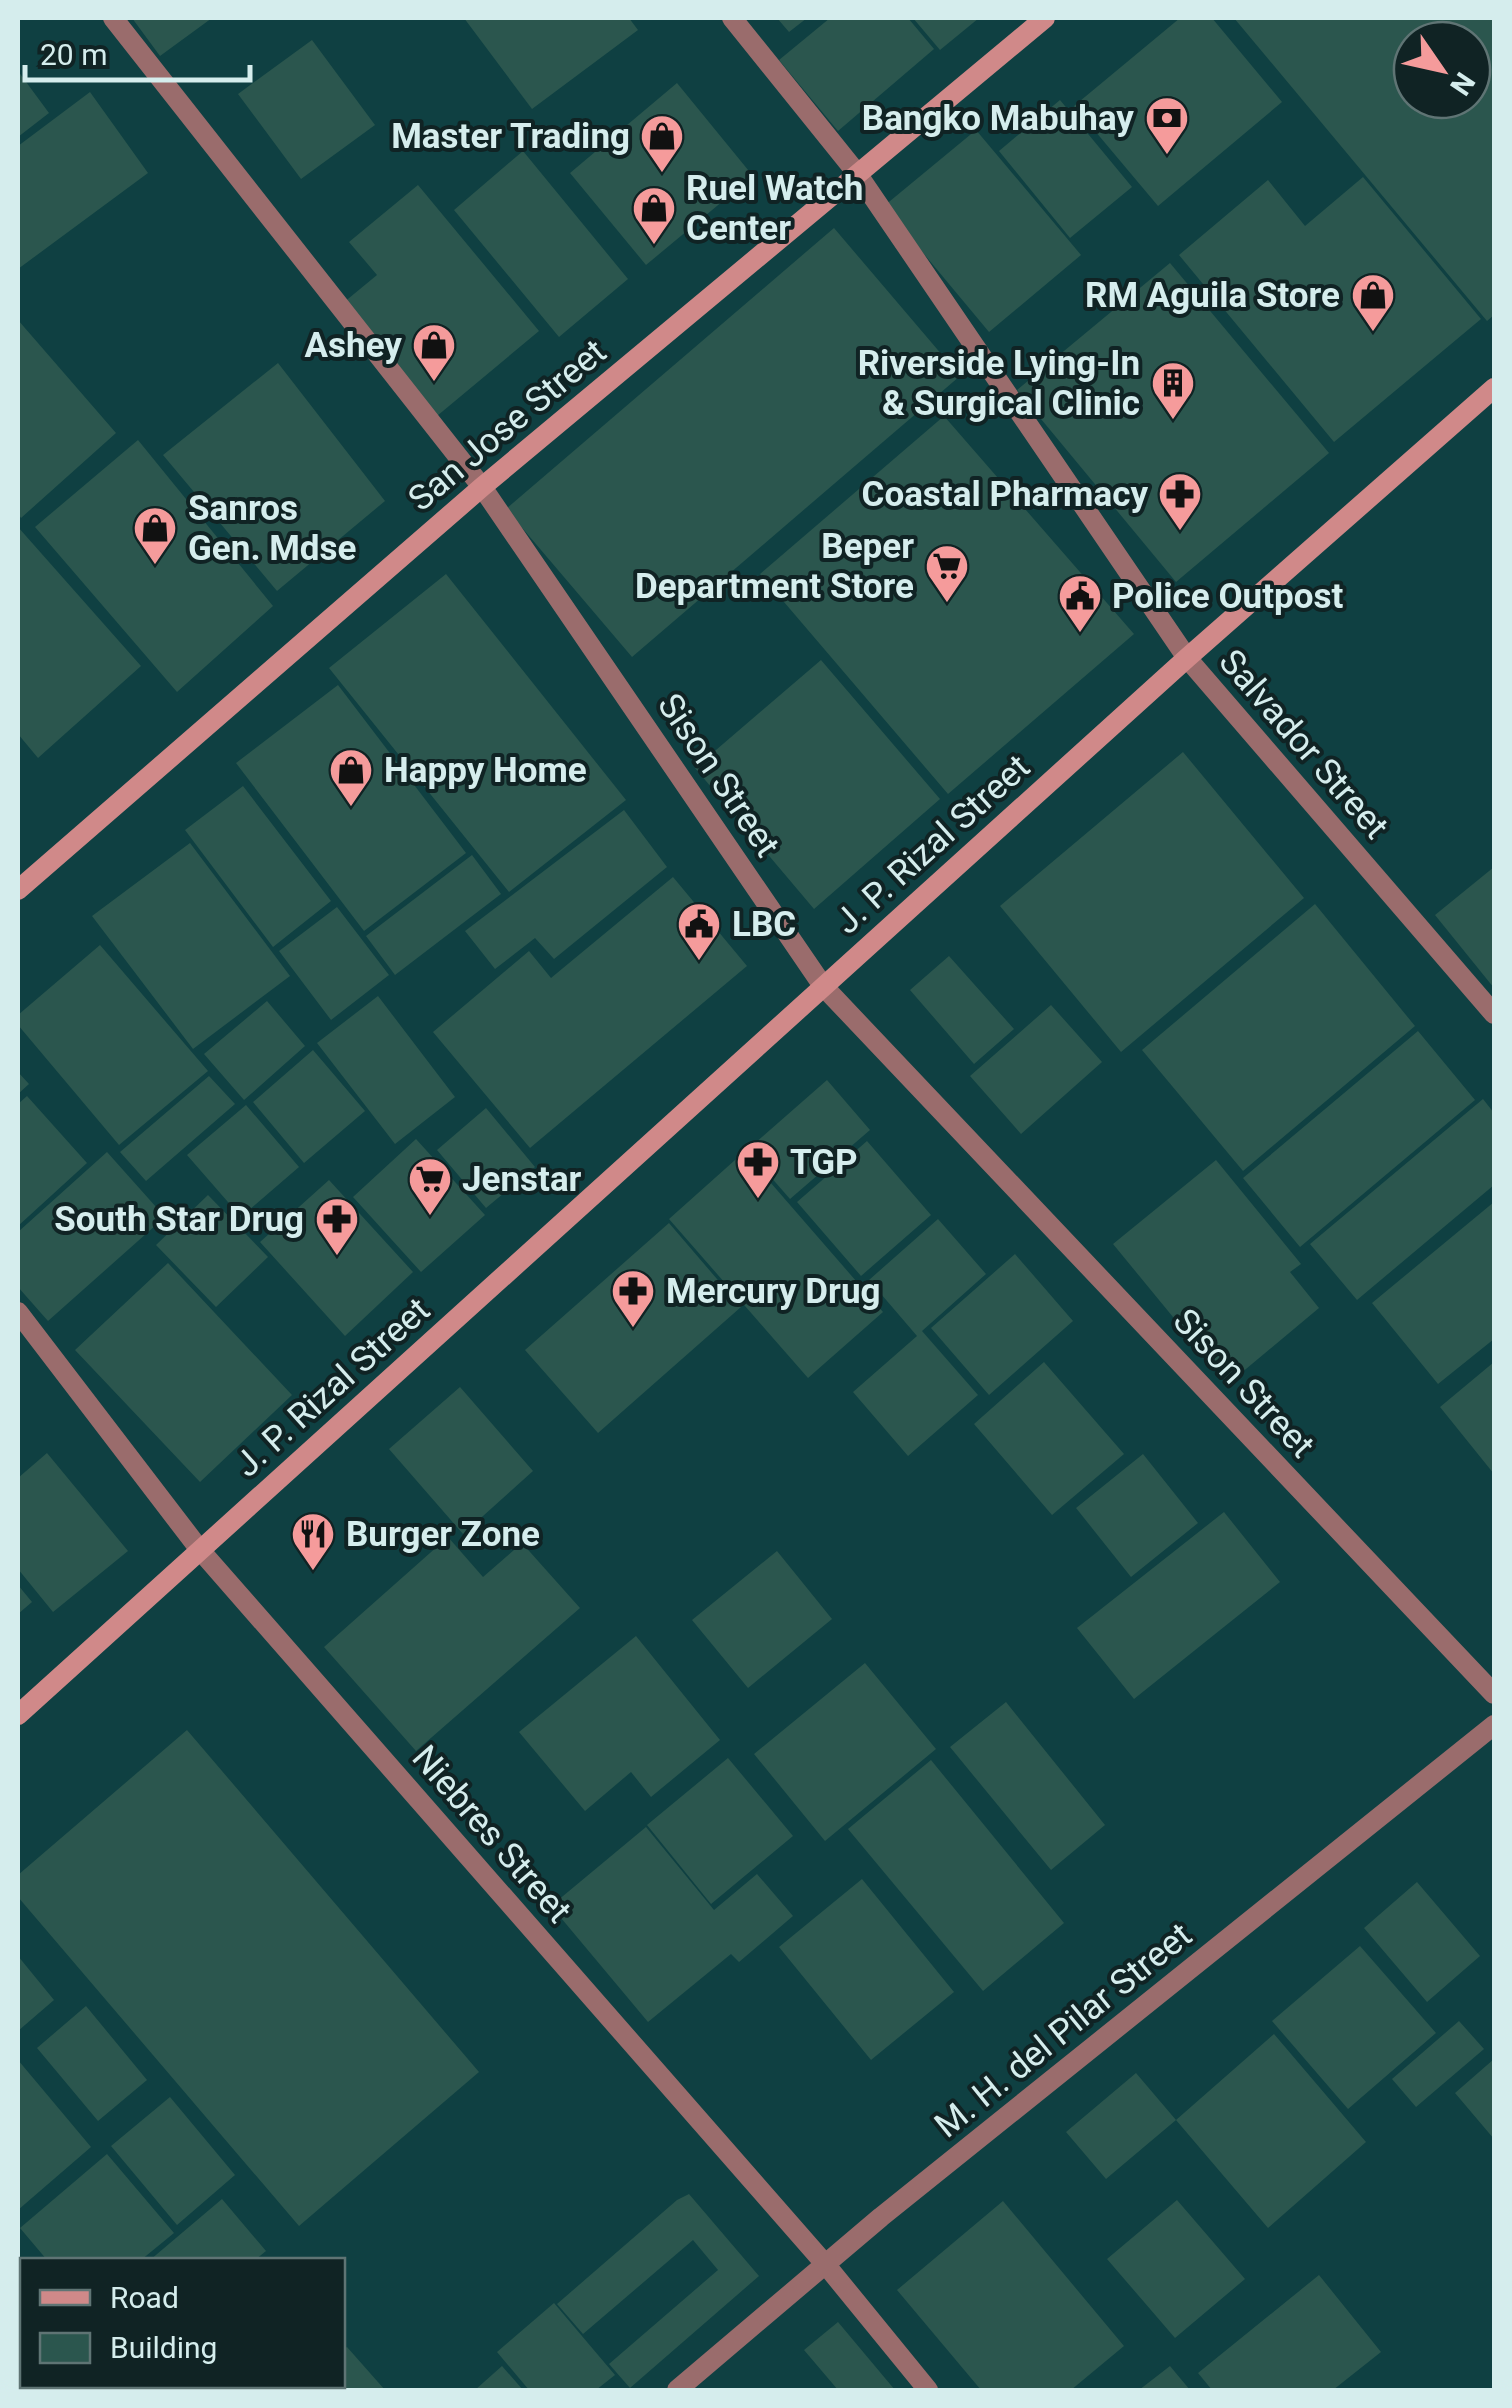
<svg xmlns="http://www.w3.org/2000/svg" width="1512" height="2408" viewBox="0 0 1512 2408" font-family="Roboto,sans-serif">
<rect width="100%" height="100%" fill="#0f4042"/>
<!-- building -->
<path fill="#2b564e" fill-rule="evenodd" d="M132 18H212L160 56Z
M464 18H629L638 30 532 109Z
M777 18H807L789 32Z
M830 18H908L934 49 838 131 779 60Z
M913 18H979L940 50Z
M1180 18H1212L1282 102 1158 206 1074 106Z
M1234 18H1494V315L1487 321ZM1412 40H1472V100H1412Z
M312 40 375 125 301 179 238 94Z
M18 71 49 113 18 137Z
M677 83 753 176 646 265 570 173Z
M90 92 148 173 18 269V146Z
M1060 100 1132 187 1070 238 999 151Z
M976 130 1081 255 989 332 884 206Z
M523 151 628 279 559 337 454 210Z
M1363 177 1481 319 1334 442 1179 255 1268 180 1305 226Z
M418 185 539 331 437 416 343 303 377 275 349 242Z
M834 228 960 376 632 657 506 509Z
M1170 263 1329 453 1176 582 1017 390Z
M18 320 116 433 21 518 18 514Z
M278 363 385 501 277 591 163 455Z
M944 416 1134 634 948 794 760 574Z
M138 440 273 606 177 692 35 527Z
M18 527 141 666 38 758 18 734Z
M446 574 626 800 509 892 329 668Z
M821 660 940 799 814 909 695 768Z
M338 685 466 853 364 931 236 763Z
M1183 752 1304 898 1121 1052 1000 906Z
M243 786 331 901 273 947 185 830Z
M624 810 667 867 554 959 535 938 495 969 465 931Z
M190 843 290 976 193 1049 92 916Z
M472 855 501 894 395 975 366 936Z
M1494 867V988L1435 915Z
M673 877 747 966 530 1148 433 1032 529 951 551 978Z
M1315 904 1415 1026 1243 1171 1142 1050Z
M337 907 389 975 331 1020 279 951Z
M100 945 208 1071 119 1145 18 1025V1015Z
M949 956 1014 1029 974 1064 910 990Z
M378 996 455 1097 395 1144 317 1043Z
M267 1001 305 1046 244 1100 204 1054Z
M1051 1005 1102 1062 1021 1134 970 1076Z
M1418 1031 1475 1100 1300 1247 1243 1178Z
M313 1050 365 1111 304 1163 253 1102Z
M18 1072 29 1084 18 1094Z
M209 1076 235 1104 146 1181 120 1152Z
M827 1080 870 1130 790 1199 747 1150Z
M27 1096 87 1163 18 1226V1104Z
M1483 1099 1494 1113V1185L1357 1300 1310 1244Z
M246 1105 299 1167 241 1217 187 1155Z
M486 1108 535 1167 486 1208 437 1150Z
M416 1139 485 1215 421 1272 353 1197Z
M867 1141 931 1215 861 1276 797 1202Z
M107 1152 165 1217 48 1321 18 1287V1232Z
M744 1152 883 1312 808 1378 669 1219Z
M1216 1160 1301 1264 1290 1272 1319 1308 1228 1384 1113 1244Z
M329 1180 413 1272 345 1336 260 1242Z
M208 1195 268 1257 216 1307 156 1245Z
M1494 1202V1339L1438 1384 1372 1303Z
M938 1219 986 1274 922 1331 978 1395 908 1456 853 1392 917 1336 869 1280Z
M669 1223 741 1307 598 1433 525 1350Z
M1015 1254 1073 1321 989 1395 931 1328Z
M168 1263 292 1395 200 1482 75 1350Z
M1044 1362 1124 1454 1052 1515 974 1424Z
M1494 1362V1474L1440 1407Z
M460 1387 533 1471 463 1534 389 1449Z
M47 1453 128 1551 53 1612 18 1569V1478Z
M1143 1454 1198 1523 1131 1577 1076 1508Z
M1224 1512 1280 1582 1134 1699 1077 1628Z
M448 1537 483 1577 522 1543 580 1608 416 1751 324 1647Z
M777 1551 832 1619 748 1688 692 1620Z
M18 1585 32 1602 18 1614Z
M636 1636 720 1740 651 1797 631 1772 585 1811 519 1732Z
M865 1663 936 1749 825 1841 754 1754Z
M1006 1702 1105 1825 1051 1870 950 1747Z
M187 1730 479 2072 299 2226 18 1897V1875Z
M728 1758 793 1836 711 1904 647 1825Z
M931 1760 1064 1923 983 1991 848 1829Z
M646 1827 714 1910 757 1874 793 1916 739 1962 731 1954 648 2022 551 1906Z
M862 1879 954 1992 871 2060 779 1947Z
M1417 1882 1480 1956 1427 2002 1364 1928Z
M1360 1946 1436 2033 1348 2109 1272 2021Z
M18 1956 54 2000 18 2031Z
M86 2006 147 2080 98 2121 37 2048Z
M1459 2021 1484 2049 1416 2107 1392 2079Z
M1274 2034 1366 2142 1268 2228 1176 2120 1106 2179 1066 2132 1136 2073 1176 2120Z
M1494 2059V2139L1455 2093Z
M18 2060 91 2147 18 2210Z
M170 2097 235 2175 177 2225 111 2146Z
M107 2154 174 2233 141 2260H47L20 2228Z
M689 2194 759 2276 630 2388 609 2364 718 2270 693 2240 583 2334 557 2304 677 2200Z
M222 2199 266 2251 255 2260H150Z
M1177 2200 1245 2279 1175 2338 1107 2259Z
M1003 2201 1124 2346 1071 2390H981L897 2290Z
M1319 2275 1381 2352 1333 2390H1212L1198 2373Z
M554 2303 615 2375 596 2390H529L497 2352Z
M838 2322 895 2390H838L804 2350Z
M347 2347 385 2390H295L301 2386H342V2350Z
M502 2366 523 2390H475Z
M1170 2366 1190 2390H1139Z"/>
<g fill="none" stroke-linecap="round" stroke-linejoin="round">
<!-- street -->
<path stroke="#9a6c6c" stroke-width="20" d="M113 18 482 487 823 986 1494 1694
M732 18 856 172 1187 658 1494 1014
M18 1312 200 1550 826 2265 928 2390
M18 2312 22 2318
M81 2386 85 2390
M677 2390 881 2217 1494 1725"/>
<!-- secondary -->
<path stroke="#d08989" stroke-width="20" d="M18 890 482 487 1045 18
M18 1715 1187 658 1494 388"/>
</g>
<!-- icons -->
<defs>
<g id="bank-pin" transform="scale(2.25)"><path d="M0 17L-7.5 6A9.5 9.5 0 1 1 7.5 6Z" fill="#f59b9b" stroke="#102324"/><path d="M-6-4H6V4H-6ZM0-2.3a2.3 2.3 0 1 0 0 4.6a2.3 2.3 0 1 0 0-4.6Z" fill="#111"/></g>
<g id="shop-pin" transform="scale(2.25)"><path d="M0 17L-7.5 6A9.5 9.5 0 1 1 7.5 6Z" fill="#f59b9b" stroke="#102324"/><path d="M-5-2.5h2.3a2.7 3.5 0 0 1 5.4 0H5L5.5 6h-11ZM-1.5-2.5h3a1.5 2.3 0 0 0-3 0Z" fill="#111"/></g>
<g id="building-pin" transform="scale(2.25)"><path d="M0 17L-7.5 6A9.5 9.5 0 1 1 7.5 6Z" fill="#f59b9b" stroke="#102324"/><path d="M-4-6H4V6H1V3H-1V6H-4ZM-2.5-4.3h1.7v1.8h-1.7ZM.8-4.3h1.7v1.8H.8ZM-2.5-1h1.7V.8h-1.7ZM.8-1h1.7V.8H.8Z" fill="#111"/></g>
<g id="pharmacy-pin" transform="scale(2.25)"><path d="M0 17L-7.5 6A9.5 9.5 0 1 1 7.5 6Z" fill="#f59b9b" stroke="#102324"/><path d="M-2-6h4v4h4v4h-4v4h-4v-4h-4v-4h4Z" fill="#111"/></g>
<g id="supermarket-pin" transform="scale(2.25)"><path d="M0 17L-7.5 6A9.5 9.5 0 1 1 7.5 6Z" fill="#f59b9b" stroke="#102324"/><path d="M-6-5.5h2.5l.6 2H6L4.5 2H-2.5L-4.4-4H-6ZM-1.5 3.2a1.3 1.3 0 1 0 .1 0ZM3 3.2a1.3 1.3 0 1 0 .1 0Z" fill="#111"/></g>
<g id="civic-pin" transform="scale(2.25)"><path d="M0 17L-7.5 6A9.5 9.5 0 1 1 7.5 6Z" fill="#f59b9b" stroke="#102324"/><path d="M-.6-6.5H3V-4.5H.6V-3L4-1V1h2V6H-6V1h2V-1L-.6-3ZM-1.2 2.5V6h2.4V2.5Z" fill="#111"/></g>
<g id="restaurant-pin" transform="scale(2.25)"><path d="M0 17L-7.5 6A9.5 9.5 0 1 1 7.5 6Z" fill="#f59b9b" stroke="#102324"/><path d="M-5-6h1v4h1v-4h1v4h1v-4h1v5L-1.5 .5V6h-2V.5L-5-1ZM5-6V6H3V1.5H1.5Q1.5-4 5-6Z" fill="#111"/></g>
</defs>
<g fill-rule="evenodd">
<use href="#bank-pin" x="1167" y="118"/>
<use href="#shop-pin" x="662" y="136"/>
<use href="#shop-pin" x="654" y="208"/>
<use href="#shop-pin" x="1373" y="295"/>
<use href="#shop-pin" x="434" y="345"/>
<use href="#building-pin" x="1173" y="383"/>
<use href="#pharmacy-pin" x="1180" y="494"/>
<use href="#shop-pin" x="155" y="528"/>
<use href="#supermarket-pin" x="947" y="566"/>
<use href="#civic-pin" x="1080" y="596"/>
<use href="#shop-pin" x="351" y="770"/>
<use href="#civic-pin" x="699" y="924"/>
<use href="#pharmacy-pin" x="758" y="1162"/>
<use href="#supermarket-pin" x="430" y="1179"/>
<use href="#pharmacy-pin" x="337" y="1219"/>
<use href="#pharmacy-pin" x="633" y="1291"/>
<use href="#restaurant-pin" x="313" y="1534"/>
</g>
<g text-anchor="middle" stroke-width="8" stroke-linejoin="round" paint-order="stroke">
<!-- poi labels -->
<g font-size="35" font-weight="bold" fill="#d5eded" stroke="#102324" text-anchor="start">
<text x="1134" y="130" text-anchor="end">Bangko Mabuhay</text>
<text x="630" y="148" text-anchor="end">Master Trading</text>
<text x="686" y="200">Ruel Watch<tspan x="686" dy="40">Center</tspan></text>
<text x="1340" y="307" text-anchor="end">RM Aguila Store</text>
<text x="402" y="357" text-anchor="end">Ashey</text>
<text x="1140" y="375" text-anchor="end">Riverside Lying-In<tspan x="1140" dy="40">&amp; Surgical Clinic</tspan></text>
<text x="1148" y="506" text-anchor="end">Coastal Pharmacy</text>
<text x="188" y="520">Sanros<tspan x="188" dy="40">Gen. Mdse</tspan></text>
<text x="914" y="558" text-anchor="end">Beper<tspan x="914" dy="40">Department Store</tspan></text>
<text x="1112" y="608">Police Outpost</text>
<text x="384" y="782">Happy Home</text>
<text x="732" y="936">LBC</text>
<text x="790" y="1174">TGP</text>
<text x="462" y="1191">Jenstar</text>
<text x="304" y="1231" text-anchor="end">South Star Drug</text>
<text x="666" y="1303">Mercury Drug</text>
<text x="346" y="1546">Burger Zone</text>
</g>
<!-- street labels -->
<g font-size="35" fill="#d5eded" stroke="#102324">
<text transform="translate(507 425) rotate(-40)" y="12">San Jose Street</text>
<text transform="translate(1304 744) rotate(49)" y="12">Salvador Street</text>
<text transform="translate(719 775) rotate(56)" y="12">Sison Street</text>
<text transform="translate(932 844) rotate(-42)" y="12">J. P. Rizal Street</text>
<text transform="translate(1244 1383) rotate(47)" y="12">Sison Street</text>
<text transform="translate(332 1387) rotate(-42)" y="12">J. P. Rizal Street</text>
<text transform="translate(492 1834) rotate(49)" y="12">Niebres Street</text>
<text transform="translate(1063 2030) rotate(-39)" y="12">M. H. del Pilar Street</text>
</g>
</g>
<!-- border -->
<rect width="1512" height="2408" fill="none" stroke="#d5eded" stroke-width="40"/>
<!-- legend -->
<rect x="20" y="2258" width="325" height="130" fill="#102324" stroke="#5f7474" stroke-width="2.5"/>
<rect x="40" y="2290" width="50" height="15" fill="#d08989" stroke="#5f7474" stroke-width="2.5"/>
<text x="110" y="2308" font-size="30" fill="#d5eded">Road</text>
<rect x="40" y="2333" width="50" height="30" fill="#2b564e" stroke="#5f7474" stroke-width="2.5"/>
<text x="110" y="2358" font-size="30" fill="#d5eded">Building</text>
<!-- north arrow -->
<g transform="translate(1442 70) rotate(124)"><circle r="48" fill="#102324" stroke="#5f7474" stroke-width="2.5"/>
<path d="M0-8L18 38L0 25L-18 38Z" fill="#f59b9b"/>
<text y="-15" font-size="28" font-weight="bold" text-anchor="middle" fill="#d5eded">N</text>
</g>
<!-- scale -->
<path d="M25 65v15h225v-15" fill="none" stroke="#d5eded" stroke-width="5"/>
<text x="40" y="65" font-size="30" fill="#d5eded" stroke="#102324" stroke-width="8" paint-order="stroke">20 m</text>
</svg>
